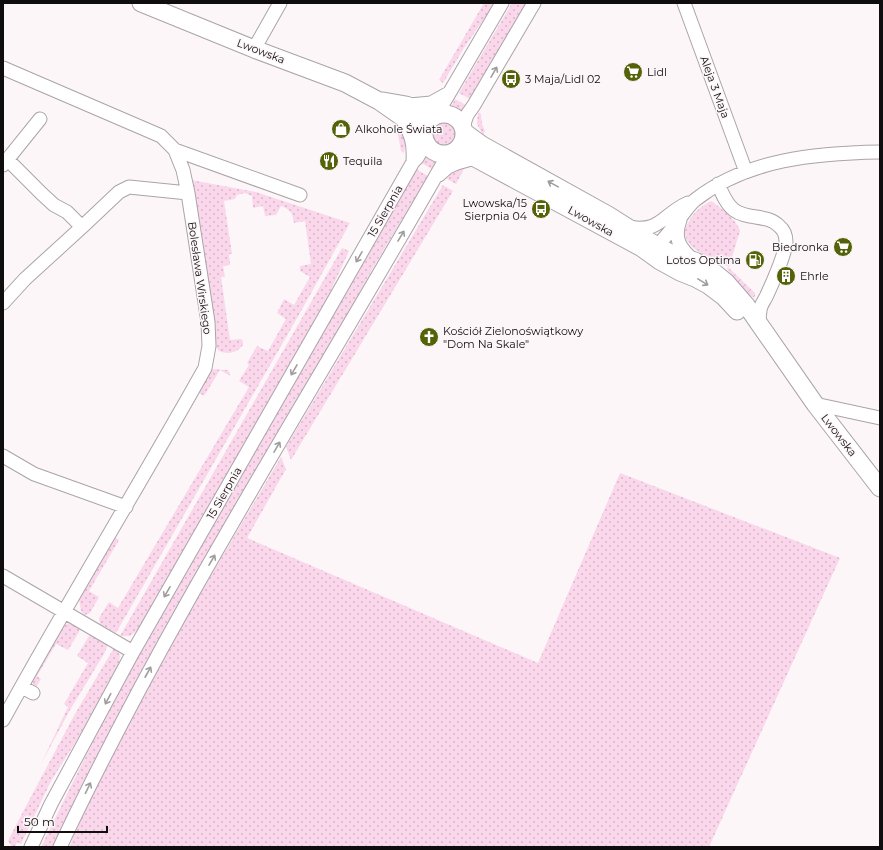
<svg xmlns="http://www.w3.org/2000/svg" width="883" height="850" font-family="Montserrat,sans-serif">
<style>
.grass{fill:url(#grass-dots)}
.garden{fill:url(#garden-furrows)}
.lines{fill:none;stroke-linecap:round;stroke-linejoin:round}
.minor-casing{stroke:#aaa4a7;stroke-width:15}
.major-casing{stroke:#aaa4a7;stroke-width:19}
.minor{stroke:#fff;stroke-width:13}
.major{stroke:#fff;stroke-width:17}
.oneway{stroke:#9f9e9f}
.labels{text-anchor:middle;stroke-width:3;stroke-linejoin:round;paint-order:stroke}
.street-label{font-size:11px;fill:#0f0d0e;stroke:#fcf6f9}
.poi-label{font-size:11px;fill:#0f0d0e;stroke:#fcf6f9;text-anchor:start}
</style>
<defs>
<pattern id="grass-dots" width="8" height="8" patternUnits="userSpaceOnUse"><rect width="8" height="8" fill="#fad7eb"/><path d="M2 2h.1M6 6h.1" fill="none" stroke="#d5b7c8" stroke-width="1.8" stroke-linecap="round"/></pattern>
<pattern id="garden-furrows" width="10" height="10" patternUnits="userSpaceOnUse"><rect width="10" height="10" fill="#fad7eb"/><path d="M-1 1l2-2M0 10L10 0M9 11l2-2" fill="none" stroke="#d5b7c8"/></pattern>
</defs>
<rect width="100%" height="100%" fill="#fcf6f9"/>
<path class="grass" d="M484 3H495L464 48 443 83 439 80Z
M512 3H527L470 99 459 93Z
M455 99 466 105 462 113 457 109 451 107Z
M478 112 481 114 482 124 485 131 483 135 477 124Z
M429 133a14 14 0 1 1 28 0a14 14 0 1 1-28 0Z
M399 127 406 140 404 153 401 151 397 130Z
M425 153 431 158 437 160 432 169 420 162Z
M466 165 456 184 447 179 452 172Z
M416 169 428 176 373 268 326 354 157 642 127 698 77 796 53 847H41L113 701Z
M191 180 256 192 350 223 300 313 116 633 100 624 99 618 109 602 118 608 249 387 239 381 249 365 247 363 257 346 268 351 286 319 277 313 284 299 294 305 310 277 300 271V266L311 264 305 221 294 223C292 212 291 210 281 206L276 215 265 216 263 206 253 208 252 196 245 193 237 195 235 199 224 201 232 254H229L230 265 223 266 225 277H221L230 340 241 339 243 341V345C237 353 228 355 219 351L214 344Z
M443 185 453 191 291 460 286 447Z
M711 201C719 206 738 221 740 231L729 267C713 258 674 247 688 223 693 213 701 206 711 201Z
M342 248 349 251 321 312 139 629 130 636H120Z
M209 369 227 370 229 371 230 376 220 370 204 396 198 392Z
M281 457 286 469 247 538 538 663 620 473 840 558 709 847H70L75 830 151 677Z
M113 536 119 540 89 591 99 597 90 613 85 615 81 611 79 599Z
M69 623H74L80 626 79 632 68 650 56 644 37 676 41 679 35 689 33 687V677L61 627Z
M91 634 109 642 104 654 70 710 41 764 68 707 64 704 88 663 77 656 89 636Z
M115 646 120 655 119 663 80 735 51 781 21 844 17 842 15 847H12L8 841 16 825 75 714Z"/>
<path class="garden" d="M728 267 755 293V298L746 293 727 269Z"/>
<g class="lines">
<defs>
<path id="minor" d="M684 3 746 172
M254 49 280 3
M3 68 161 136 175 150 183 170 188 193 208 322 209 346 205 368C139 486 68 601 3 720
M410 105 431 103 449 93
M437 114 502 3
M403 121C412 136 414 144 413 162
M463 127 467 115 474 105 534 3
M175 150 300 195
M8 160 42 194 54 205 67 212 82 227 119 192 129 187 188 193
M3 165 40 119
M439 175 448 167 457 163 475 158
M718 184C722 193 726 204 734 210 747 220 768 214 779 226 784 230 786 236 786 242 785 256 772 284 766 297 764 301 760 306 760 311 759 316 759 321 760 326
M680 220C673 239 680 248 693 260
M627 227C662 233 661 215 688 203
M652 252C662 241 671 231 679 219 684 213 689 205 695 200 747 159 816 153 880 152
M3 303 25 279 82 227
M815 404 880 418
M3 456 34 474 126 507
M3 576 133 652
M22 687 33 693
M31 847 51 804 133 652 413 162 417 158 426 143
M60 847C173 607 318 384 449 153"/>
<path id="major" d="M141 3 254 49 345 83 379 101 412 124 424 138
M383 101 406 105 434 116
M424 134a20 20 0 1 1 40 0a20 20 0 1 1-40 0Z
M464 132 482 145 608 215 657 246 675 255 695 261 715 273 726 282 746 305 815 404 880 488
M456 150 475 158 642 248 660 261 680 272 695 278 708 285 724 297 737 311"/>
</defs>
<use href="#minor" class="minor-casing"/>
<use href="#major" class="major-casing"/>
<use href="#minor" class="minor"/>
<use href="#major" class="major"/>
</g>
<defs><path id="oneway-shaft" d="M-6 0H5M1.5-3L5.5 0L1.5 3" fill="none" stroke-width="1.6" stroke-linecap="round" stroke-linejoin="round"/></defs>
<g class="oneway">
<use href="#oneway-shaft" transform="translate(494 72) rotate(-60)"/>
<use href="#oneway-shaft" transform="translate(553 184) rotate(-151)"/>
<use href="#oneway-shaft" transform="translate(401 236) rotate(-59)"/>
<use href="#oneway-shaft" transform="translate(359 257) rotate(120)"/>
<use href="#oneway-shaft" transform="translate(703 282) rotate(31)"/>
<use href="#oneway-shaft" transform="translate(294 370) rotate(120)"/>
<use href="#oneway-shaft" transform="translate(277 447) rotate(-60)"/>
<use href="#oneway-shaft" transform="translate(212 560) rotate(-60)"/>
<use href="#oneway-shaft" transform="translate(167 592) rotate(120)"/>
<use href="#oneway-shaft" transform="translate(148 672) rotate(-61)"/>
<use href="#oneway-shaft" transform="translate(108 699) rotate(118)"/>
<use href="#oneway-shaft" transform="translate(88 788) rotate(-64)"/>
</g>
<defs>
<symbol id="supermarket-disc" viewBox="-11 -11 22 22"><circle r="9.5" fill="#546307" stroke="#fcf6f9"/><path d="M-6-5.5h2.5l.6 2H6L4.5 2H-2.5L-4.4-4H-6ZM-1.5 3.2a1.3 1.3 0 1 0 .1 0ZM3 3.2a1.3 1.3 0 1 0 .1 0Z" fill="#fff"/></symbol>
<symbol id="bus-disc" viewBox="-11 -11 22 22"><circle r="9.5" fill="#546307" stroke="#fcf6f9"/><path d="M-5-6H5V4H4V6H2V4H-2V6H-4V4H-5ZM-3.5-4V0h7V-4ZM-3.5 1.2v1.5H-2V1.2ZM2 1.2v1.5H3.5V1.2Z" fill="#fff"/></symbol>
<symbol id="shop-disc" viewBox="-11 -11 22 22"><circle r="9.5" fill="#546307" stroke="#fcf6f9"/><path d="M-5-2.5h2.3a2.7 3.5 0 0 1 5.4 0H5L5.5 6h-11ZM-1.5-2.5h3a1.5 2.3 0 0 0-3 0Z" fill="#fff"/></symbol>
<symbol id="restaurant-disc" viewBox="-11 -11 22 22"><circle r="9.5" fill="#546307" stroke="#fcf6f9"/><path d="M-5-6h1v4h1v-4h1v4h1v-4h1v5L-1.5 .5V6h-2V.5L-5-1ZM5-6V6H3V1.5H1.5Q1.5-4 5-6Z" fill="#fff"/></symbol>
<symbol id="fuel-disc" viewBox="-11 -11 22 22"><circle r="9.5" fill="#546307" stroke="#fcf6f9"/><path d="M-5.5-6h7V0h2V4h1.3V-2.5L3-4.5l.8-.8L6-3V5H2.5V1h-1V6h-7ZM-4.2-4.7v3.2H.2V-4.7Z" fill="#fff"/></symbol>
<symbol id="building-disc" viewBox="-11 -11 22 22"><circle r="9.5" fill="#546307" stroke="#fcf6f9"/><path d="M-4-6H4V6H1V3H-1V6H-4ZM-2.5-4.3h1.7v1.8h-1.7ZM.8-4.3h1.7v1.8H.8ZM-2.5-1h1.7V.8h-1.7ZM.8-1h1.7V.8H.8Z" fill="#fff"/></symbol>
<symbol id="church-disc" viewBox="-11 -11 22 22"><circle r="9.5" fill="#546307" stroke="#fcf6f9"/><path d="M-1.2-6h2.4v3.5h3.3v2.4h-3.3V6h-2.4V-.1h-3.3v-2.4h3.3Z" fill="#fff"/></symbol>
</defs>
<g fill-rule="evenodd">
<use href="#supermarket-disc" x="622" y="61" width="22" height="22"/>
<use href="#bus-disc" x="500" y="68" width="22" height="22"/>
<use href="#shop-disc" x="330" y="118" width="22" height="22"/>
<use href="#restaurant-disc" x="318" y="150" width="22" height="22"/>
<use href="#bus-disc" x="530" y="198" width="22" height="22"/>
<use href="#supermarket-disc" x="832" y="236" width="22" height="22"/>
<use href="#fuel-disc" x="744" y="249" width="22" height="22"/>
<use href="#building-disc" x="775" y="265" width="22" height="22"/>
<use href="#church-disc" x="418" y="326" width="22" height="22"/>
</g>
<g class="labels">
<g class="street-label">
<text transform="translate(261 51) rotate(21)" y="4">Lwowska</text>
<text transform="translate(715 87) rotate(70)" y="4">Aleja 3 Maja</text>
<text transform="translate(385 211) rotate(-60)" y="4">15 Sierpnia</text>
<text transform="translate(591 221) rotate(29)" y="4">Lwowska</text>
<text transform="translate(200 278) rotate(82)" y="4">Bolesława Wirskiego</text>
<text transform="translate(839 435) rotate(52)" y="4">Lwowska</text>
<text transform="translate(224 493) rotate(-60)" y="4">15 Sierpnia</text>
</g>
<g class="poi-label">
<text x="647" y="76">Lidl</text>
<text x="525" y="83">3 Maja/Lidl 02</text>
<text x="355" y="133">Alkohole Świata</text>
<text x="343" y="165">Tequila</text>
<text x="527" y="207" text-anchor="end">Lwowska/15<tspan x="527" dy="13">Sierpnia 04</tspan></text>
<text x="829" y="251" text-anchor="end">Biedronka</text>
<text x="741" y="264" text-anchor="end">Lotos Optima</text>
<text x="800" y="280">Ehrle</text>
<text x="443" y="335">Kościół Zielonoświątkowy<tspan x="443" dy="13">"Dom Na Skale"</tspan></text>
</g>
</g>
<rect width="883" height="850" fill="none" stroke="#0f0d0e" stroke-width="8"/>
<path d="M18 826v6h89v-6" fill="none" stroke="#0f0d0e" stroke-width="2"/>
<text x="24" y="826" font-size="12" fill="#0f0d0e" stroke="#fcf6f9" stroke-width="3" paint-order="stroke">50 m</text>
</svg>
